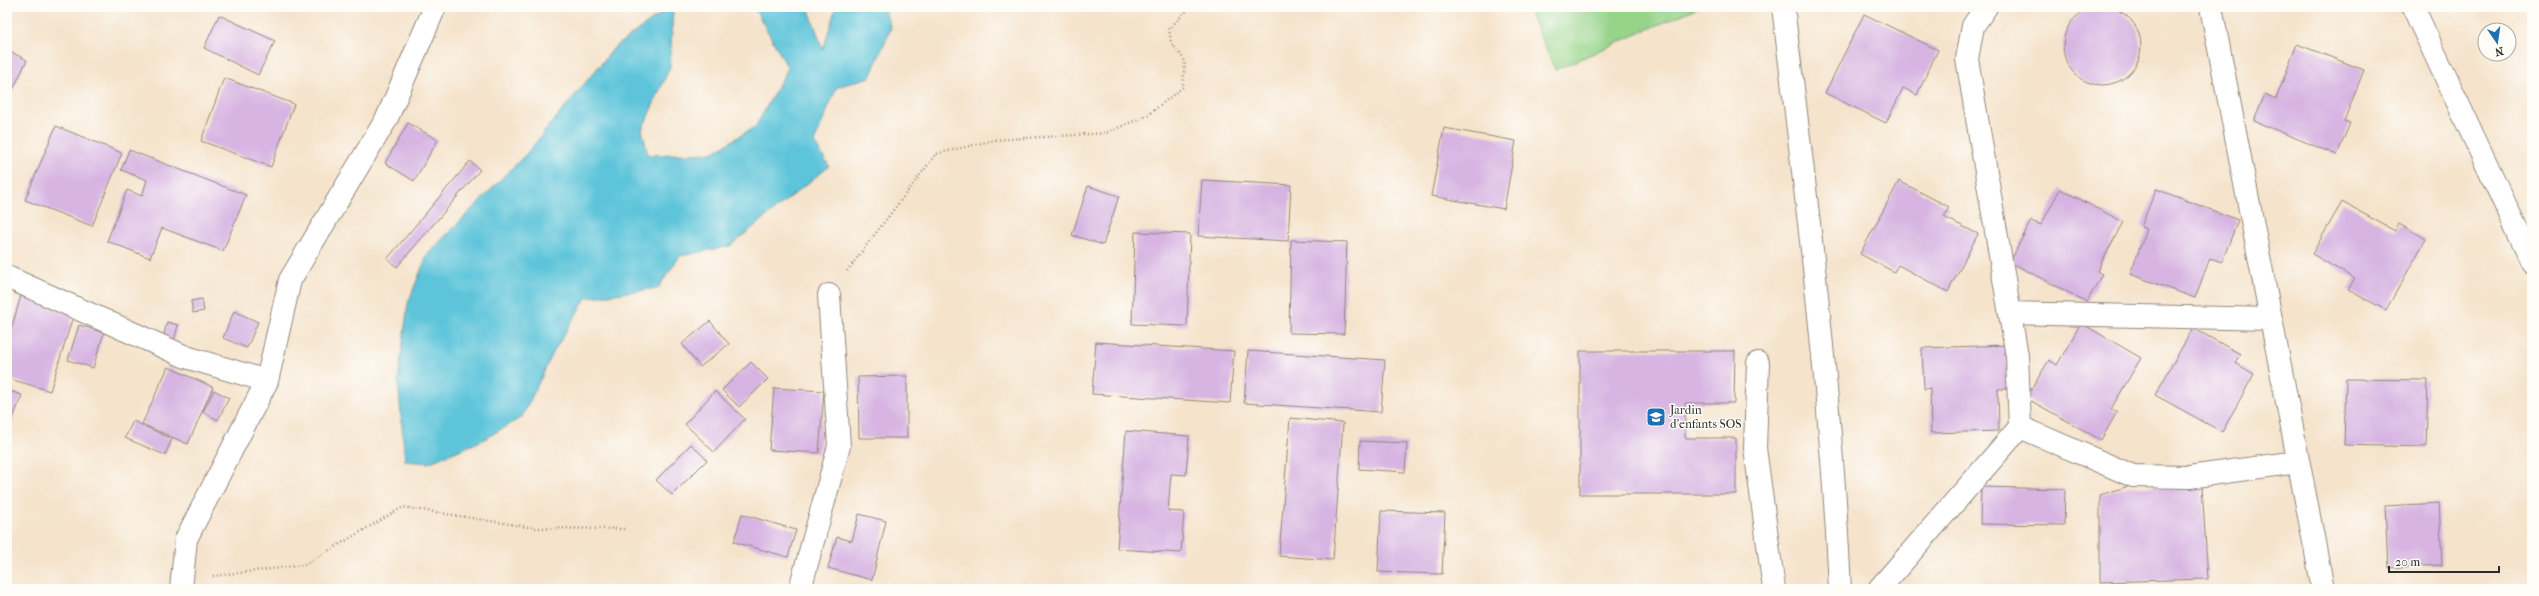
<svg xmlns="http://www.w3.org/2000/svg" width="2539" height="596" font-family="'IM FELL French Canon',serif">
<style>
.green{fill:#96d48a;stroke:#60805a}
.water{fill:#5dc4da;stroke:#447882}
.building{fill:#d7b4e2}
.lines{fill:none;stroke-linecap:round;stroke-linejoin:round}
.lane-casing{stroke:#90877b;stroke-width:24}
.street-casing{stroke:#90877b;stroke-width:24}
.path{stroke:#90877b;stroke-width:2.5;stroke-dasharray:1 3;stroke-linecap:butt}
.lane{stroke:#fff;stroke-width:22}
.street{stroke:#fff;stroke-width:22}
.labels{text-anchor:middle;stroke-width:3;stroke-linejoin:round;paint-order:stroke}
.poi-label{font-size:12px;fill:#2b2b2b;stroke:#fdfcf7;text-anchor:start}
</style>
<rect width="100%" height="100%" fill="#fdfcf7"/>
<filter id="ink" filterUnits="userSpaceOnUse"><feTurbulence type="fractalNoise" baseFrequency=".025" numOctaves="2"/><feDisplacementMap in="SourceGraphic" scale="8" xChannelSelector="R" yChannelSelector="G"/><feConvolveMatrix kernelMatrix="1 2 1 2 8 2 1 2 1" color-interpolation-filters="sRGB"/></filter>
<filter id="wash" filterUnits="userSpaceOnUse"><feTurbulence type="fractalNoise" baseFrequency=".012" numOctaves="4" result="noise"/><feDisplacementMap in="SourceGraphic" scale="16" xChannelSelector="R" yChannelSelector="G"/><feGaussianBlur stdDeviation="0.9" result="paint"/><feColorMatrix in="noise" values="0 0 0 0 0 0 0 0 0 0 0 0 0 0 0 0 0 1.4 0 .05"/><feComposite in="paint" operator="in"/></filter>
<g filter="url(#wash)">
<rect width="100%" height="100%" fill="#f5e3cb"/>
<path class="green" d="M1527 7H1699L1555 70Z"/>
<path class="water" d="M670 7H673L670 67 642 130 648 155 712 153 756 126 788 68 754 7H808L823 50 836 7H883L891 28 870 77 837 87 814 142 829 166 730 246 680 256 658 288 586 298 554 351 522 417 481 441 428 463 405 461 398 381 408 303 427 255 527 153 615 47Z"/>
<g id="blocks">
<path class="building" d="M2063 46a39 39 0 1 1 78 0a39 39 0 1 1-78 0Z
M1864 14 1938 50 1917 95 1903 88 1886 123 1825 93Z
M219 15 275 41 258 75 204 48Z
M2297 44 2364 70 2344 121 2350 123 2337 155 2254 121 2265 94 2276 99Z
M7 50 27 60 8 100H7Z
M224 78 294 104 271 167 201 141Z
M408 123 438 140 414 181 385 163Z
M56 126 122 153 92 226 25 200Z
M1444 128 1516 141 1504 209 1431 196Z
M129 150 246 195 223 251 162 228 150 258 107 241 127 190 142 196 147 180 121 170Z
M470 161 480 170 397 267 387 259Z
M1202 180 1291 185 1288 241 1198 236Z
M1899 181 1949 207 1944 217 1978 234 1948 292 1898 265 1894 272 1860 254Z
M1088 186 1119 196 1103 245 1072 235Z
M2060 189 2123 222 2097 271 2102 274 2087 302 2010 262 2031 221 2041 225Z
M2156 189 2238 220 2222 262 2210 258 2195 298 2130 274 2147 229 2141 227Z
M2342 202 2395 231 2399 224 2426 239 2386 310 2348 290 2355 279 2312 254Z
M1135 232 1190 234 1187 326 1132 324Z
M1291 240 1347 242 1344 334 1289 333Z
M21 296 74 313 50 391 7 378V343Z
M202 299 204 311 193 313 191 301Z
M234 311 258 322 247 348 223 338Z
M710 321 729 344 700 367 682 344Z
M167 322 178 325 174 341 163 338Z
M2081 323 2141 358 2111 409 2117 412 2101 440 2026 398 2049 360 2057 365Z
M79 325 104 333 93 368 68 360Z
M2193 328 2240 354 2235 363 2254 374 2222 432 2155 395Z
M1096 342 1234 351 1230 403 1092 394Z
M2008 345 2009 389H1998L1999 431 1931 433 1930 388 1924 389 1922 348Z
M1248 351 1385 360 1381 412 1244 403Z
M1580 351H1735L1734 403H1685V438H1736V494H1580Z
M751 362 768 379 739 407 722 390Z
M168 367 213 387 188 444 142 424Z
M907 376V438H859L858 377Z
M2346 379 2428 380 2426 447 2344 445Z
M774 388 824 391 819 453 769 450Z
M7 390 22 395 7 433Z
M214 390 229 398 218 420 203 412Z
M715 391 745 419 714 452 685 424Z
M1290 418 1343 423 1333 560 1279 556Z
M133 421 172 439 165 455 125 438Z
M1126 431 1189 436 1186 475 1171 474 1168 511 1184 512 1181 553 1117 549Z
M1360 441 1407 443 1405 472 1359 469Z
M691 444 707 460 672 495 656 480Z
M2129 486H2202L2208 579 2100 582V495Z
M1981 487 2065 489 2064 525 1980 524Z
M2439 503 2442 565 2388 568 2385 506Z
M1381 511 1445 513 1442 574 1378 572Z
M742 514 796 530 788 557 734 542Z
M859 514 886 521 872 580 828 568 837 537 852 541Z"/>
</g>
</g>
<g filter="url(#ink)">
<use href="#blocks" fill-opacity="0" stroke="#90877b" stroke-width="1"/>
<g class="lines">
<defs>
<path id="lane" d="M1758 363 1755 448 1774 589"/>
<path id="street" d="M1783 7C1807 200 1831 394 1840 589
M2211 7 2323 589
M2413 7 2532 262
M7 277 186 357 267 381 290 280 387 118 435 7
M2010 313 2271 319
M2020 427 2133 476 2189 477 2298 462
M181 589 186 539 267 381
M800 589 839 446 829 295
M1879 589 2020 427 2017 356 1967 59 1973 26 1986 7"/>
</defs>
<use href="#lane" class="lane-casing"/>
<use href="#street" class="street-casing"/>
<path class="path" d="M847 271 936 154 994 140 1106 133 1148 115 1183 87 1185 61 1171 42 1169 29 1190 7
M213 576 304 565 403 507 534 528 625 529"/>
<use href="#lane" class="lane"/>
<use href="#street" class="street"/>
</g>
</g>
<defs>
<symbol id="school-square" viewBox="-11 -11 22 22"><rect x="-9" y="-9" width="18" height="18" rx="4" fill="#1f6fb2" stroke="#fdfcf7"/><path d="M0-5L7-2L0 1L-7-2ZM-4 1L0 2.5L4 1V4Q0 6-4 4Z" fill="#fff"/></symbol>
</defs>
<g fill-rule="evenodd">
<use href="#school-square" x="1645" y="406" width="22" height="22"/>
</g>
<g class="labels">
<g class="poi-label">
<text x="1670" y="414">Jardin<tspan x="1670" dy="14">d'enfants SOS</tspan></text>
</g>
</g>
<rect width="2539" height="596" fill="none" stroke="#fdfcf7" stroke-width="24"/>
<g transform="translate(2497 42) rotate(167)"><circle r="19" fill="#fdfcf7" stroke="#a9a8a5"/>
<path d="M0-3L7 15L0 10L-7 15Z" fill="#1f6fb2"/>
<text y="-6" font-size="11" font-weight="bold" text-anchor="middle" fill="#2b2b2b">N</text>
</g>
<path d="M2389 566v6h110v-6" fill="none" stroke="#2b2b2b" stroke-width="2"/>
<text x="2395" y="566" font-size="12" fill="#2b2b2b" stroke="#fdfcf7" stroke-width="3" paint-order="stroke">20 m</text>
</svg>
